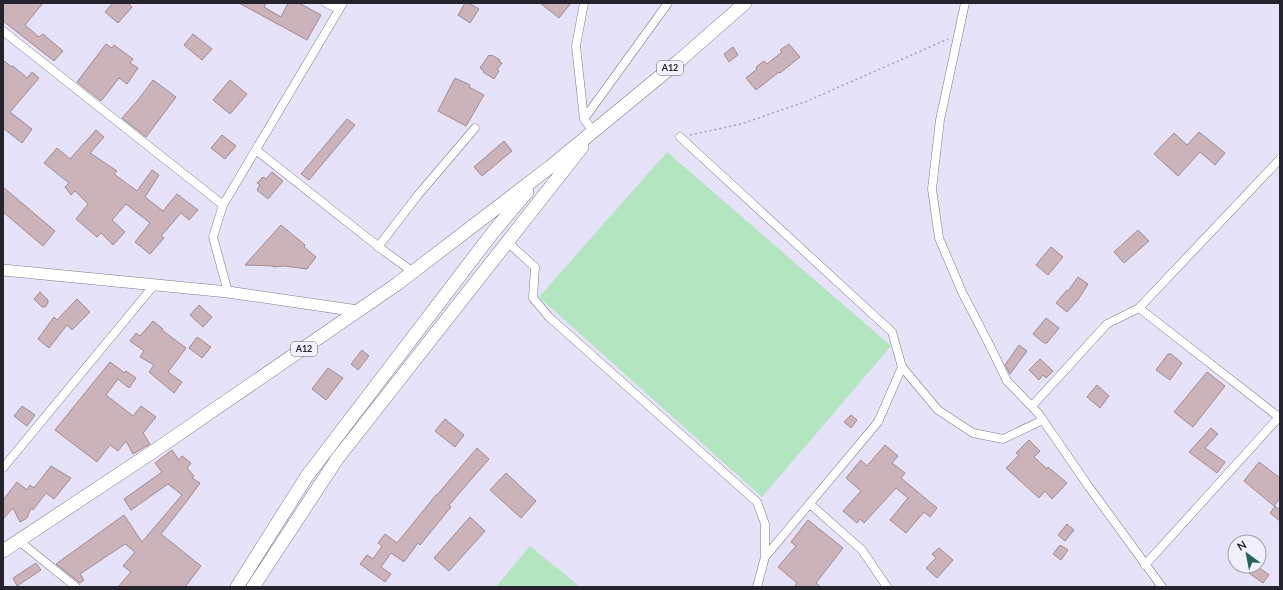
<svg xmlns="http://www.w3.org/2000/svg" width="1283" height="590" font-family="Lato,sans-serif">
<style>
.green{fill:#b3e6c0}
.building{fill:#cbb3ba;stroke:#a18a91}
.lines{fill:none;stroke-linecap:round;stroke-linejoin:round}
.street-casing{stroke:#7d7a8d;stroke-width:9}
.secondary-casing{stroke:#7d7a8d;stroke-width:12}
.primary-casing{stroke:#7d7a8d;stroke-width:14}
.path{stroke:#a6a3b3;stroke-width:1.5;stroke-dasharray:2 3;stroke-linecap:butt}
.street{stroke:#fff;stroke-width:8}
.secondary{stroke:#fff;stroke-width:11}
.primary{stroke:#fff;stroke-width:13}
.labels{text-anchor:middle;stroke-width:3;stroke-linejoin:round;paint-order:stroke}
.shield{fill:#f2f0fd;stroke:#62606a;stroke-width:1}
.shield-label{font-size:9px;font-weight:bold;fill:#25232b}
</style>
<rect width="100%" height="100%" fill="#e6e2f7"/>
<path class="green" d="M667 152 891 346 762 497 539 297Z
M530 546 580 587H496Z"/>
<path class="building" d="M3 3H43L25 25 39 37 43 34 63 51 54 61 3 21Z
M113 3H128L132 7 118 23 105 12Z
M239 3H266L264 7 281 17 288 3H299L321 15 307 40Z
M465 3H469L479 9 470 23 458 15Z
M540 3H571L559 18Z
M193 34 212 49 202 60 184 45Z
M106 44 112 48 114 45 133 59 130 63 138 68 127 84 119 78 101 101 77 82Z
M789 44 800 57 780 73 779 72 756 90 746 78 757 69 756 67 764 61 767 64 782 52 780 50Z
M733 47 738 55 729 62 724 54Z
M489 55 491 56 492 55 500 60 499 62 502 63 497 69 499 71 494 79 483 72 484 71 480 68Z
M3 60 12 67 13 66 27 78 32 72 39 78 10 112 32 129 22 143 3 128Z
M455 78 470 85 469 87 484 95 466 126 438 111Z
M153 80 176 97 146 137 122 118 138 100Z
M230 80 247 94 230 114 213 100Z
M347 119 355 125 309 180 301 174Z
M96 130 104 137 90 153 117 171 114 174 137 191 152 170 159 175 145 197 163 211 177 194 198 210 189 220 181 213 161 236 164 238 150 254 135 242 150 223 126 204 112 220 125 232 113 245 101 233 97 237 76 219 88 204 75 191 71 195 65 187 69 183 44 163 57 148 70 159Z
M1199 132 1225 153 1215 165 1200 152 1178 176 1154 154 1174 133 1187 145Z
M222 135 236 146 225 159 211 148Z
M504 141 512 151 482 176 474 167Z
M272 172 283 181 268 199 257 190 260 185 257 183 263 177 266 179Z
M3 187 55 231 43 246 3 212Z
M281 225 305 245 304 247 316 257 307 269 285 266 273 267 274 266 245 265Z
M1138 230 1149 241 1124 263 1114 252Z
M1051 247 1063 257 1048 275 1036 265Z
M1078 277 1088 284 1078 300 1067 312 1056 303 1067 290 1068 291Z
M40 292 48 300V303L45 307H42L34 299Z
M77 299 90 312 72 330 67 325 49 348 38 339 54 317 57 320Z
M199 305 212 317 203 327 190 315Z
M1046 318 1059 328 1047 343H1044L1033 334Z
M153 321 163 329 162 330 186 348 168 372 182 382 174 393 149 372 154 365 140 357 144 351 130 341 136 333 140 336Z
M197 337 211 347 202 358 189 348Z
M1019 345 1027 351 1010 374 1005 365Z
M362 350 369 356 358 370 351 364Z
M1168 354H1171L1182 363 1170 380 1156 370Z
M1040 359 1053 371 1046 378 1043 375 1039 380 1029 370Z
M110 362 125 373 126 371 136 378 129 388 118 379 106 395 133 416 141 406 156 417 143 433 150 444 133 454 126 441 118 451 110 445 97 462 55 430Z
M328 368 343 378 326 400 312 389Z
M1207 372 1225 386 1193 427 1174 412Z
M1097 385 1109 396 1100 408 1087 397Z
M22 406 35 415 27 426 14 416Z
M851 415 857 420 851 428 844 422Z
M445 419 464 435 455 447 435 431Z
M1211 428 1218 434 1205 448 1225 462 1217 473 1189 452Z
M1029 440 1040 451 1034 457 1047 469 1048 467 1067 483 1052 499 1045 491 1039 498 1006 468 1019 455 1016 453Z
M885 445 898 456 892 463 905 473 901 478 937 508 930 517 924 512 906 533 890 520 908 498 896 488 864 523 860 519 857 523 843 511 861 491 846 478 861 460 867 466Z
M477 448 489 459 449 505 451 507 420 545 418 543 404 562 391 553 381 567 391 574 385 582 360 564 367 555 373 559 382 546 378 543 385 534 397 543 436 495H437Z
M172 450 179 460 182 456 191 463 187 468 194 476 192 478 200 483 187 501 161 534 201 566 185 587H118L131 572 123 566 135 552 125 544 80 574 84 580 80 583 56 564 124 515 142 542 182 495 168 484 131 510 124 499 162 472 155 463Z
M1259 462 1280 478V498L1274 506 1244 481Z
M51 466 71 478 54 499 46 493 33 510 31 508 27 518 20 522 13 508 3 519V500L17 482 27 490 30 485 34 488Z
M506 473 536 501 521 518 490 490Z
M1275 506 1280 510V521L1270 513Z
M470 517 485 531 449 571 434 558Z
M808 520 843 548 816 583 821 587H794L797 583 778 567 796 546 791 542Z
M1067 524 1074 530 1065 541 1058 535Z
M1060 545 1068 550 1061 560 1053 554Z
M939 548 953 560 937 578 926 568 936 558 932 554Z
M36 563 41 570 17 586 13 578Z
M1239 566H1257L1269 575 1263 583Z"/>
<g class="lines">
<defs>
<path id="street" d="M326 3 339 9
M965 3 940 120 932 189 939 238 962 292 989 344 1007 381 1038 413 1089 487 1162 587
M3 31 223 205
M584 119 576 46 584 3
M593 131 584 119 668 3
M680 137 892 332 902 367 938 410 973 433 1003 439 1043 420
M256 150 384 251 413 272
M507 242 535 267 533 298 549 317 757 502 765 524V557L757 587
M378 247 418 195 475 128
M228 292 213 237 223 205 343 3
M1139 308 1280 418
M1032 406 1107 324 1139 308 1280 159
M3 468 155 284
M810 504 862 550 887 587
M19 541 76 587
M765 557 878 422 902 367
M1145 565 1280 416"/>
<path id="secondary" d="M3 270 228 292 358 311"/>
<path id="primary" d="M3 551 154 451 397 284 550 167 680 60 745 3
M237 587 307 476 494 231 527 192
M253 587 337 459 582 147"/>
</defs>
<use href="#street" class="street-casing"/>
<use href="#secondary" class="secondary-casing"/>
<use href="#primary" class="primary-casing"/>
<path class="path" d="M690 135 741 124 805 102 948 39"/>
<use href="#street" class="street"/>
<use href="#secondary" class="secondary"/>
<use href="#primary" class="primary"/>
</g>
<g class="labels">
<g class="shield">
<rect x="657" y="61" width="26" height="14" rx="3"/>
<rect x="291" y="342" width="26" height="14" rx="3"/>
</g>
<g class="shield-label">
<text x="670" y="71">A12</text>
<text x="304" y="352">A12</text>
</g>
</g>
<rect width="1283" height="590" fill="none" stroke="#25232b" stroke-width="8"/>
<g transform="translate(1247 554) rotate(328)"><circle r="19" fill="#f2f0fd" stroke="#a09ea9"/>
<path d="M0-3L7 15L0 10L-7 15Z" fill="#216658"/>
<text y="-6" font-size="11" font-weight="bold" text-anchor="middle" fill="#25232b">N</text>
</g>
</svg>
